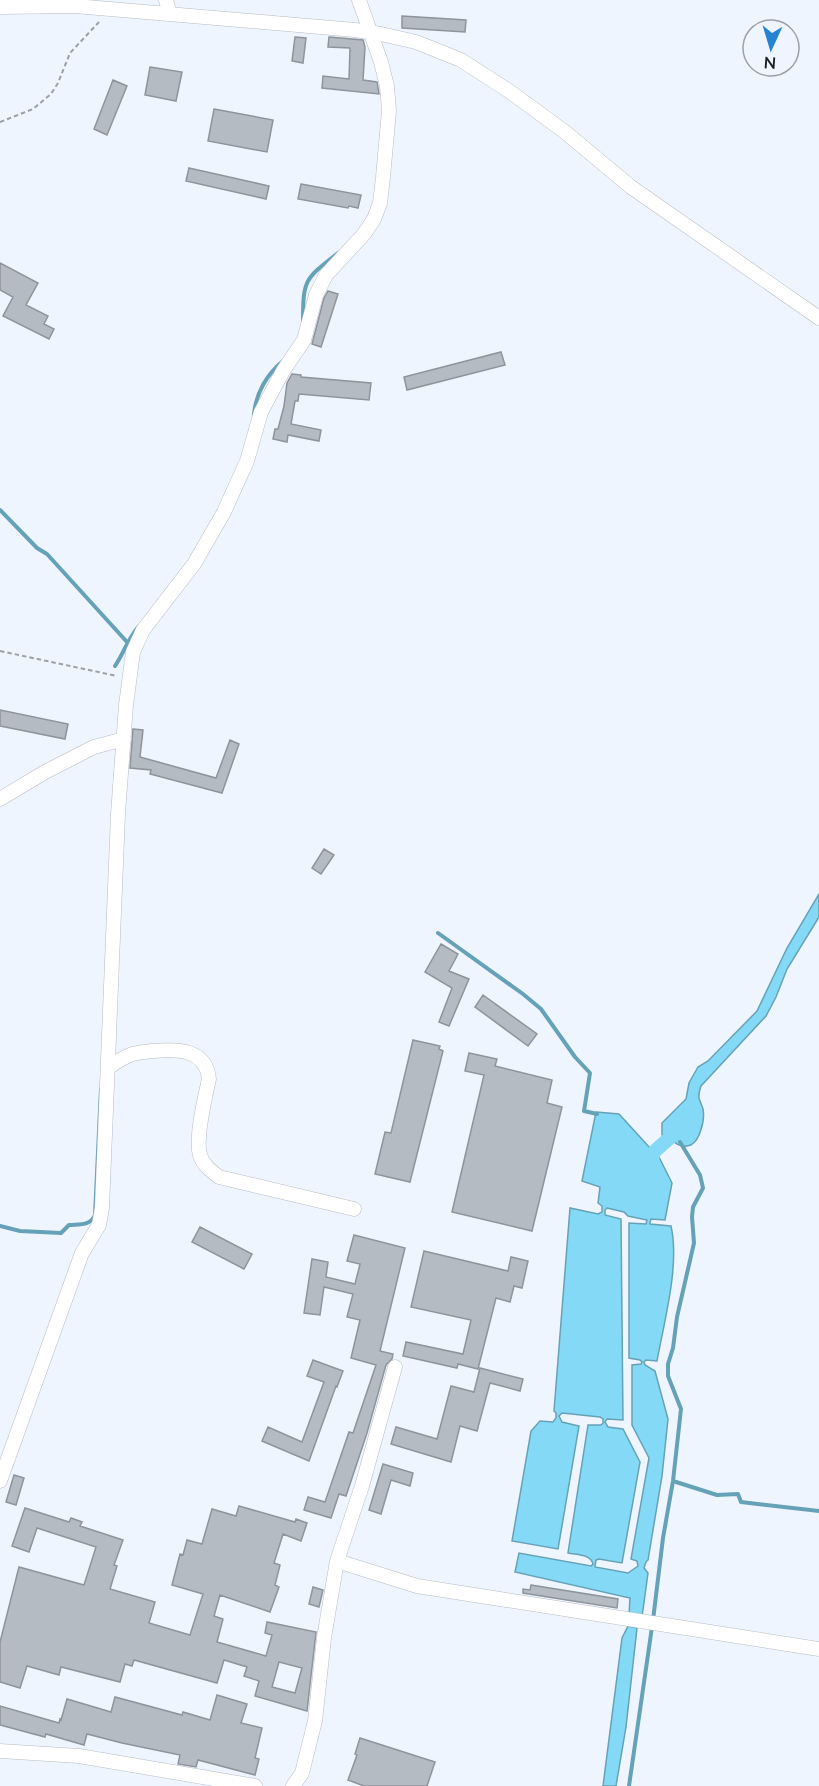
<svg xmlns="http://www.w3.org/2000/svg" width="819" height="1786" font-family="Lato,sans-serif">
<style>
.water{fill:#84daf6;stroke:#65a2b7;stroke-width:1.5;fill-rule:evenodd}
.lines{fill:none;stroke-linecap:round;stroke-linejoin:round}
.stream{stroke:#65a2b7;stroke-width:4}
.canal{stroke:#84daf6;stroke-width:14}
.building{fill:#b4bbc3;stroke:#8e949c;stroke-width:1.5;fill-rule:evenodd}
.minor-casing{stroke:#b6bcc4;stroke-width:15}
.path{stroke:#9ba0a6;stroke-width:2;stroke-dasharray:4.5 3;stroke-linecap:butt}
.minor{stroke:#fff;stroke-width:14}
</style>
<rect width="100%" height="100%" fill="#eff5fe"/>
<path class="water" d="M819 894V917L787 969 776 997 766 1016 701 1086C700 1089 699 1092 699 1095 698 1100 702 1104 703 1109 705 1119 700 1145 687 1146 675 1148 672 1136 662 1135V1123L686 1099 689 1083 698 1067 708 1061 757 1011 787 948Z
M596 1112 619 1114 650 1148 654 1147 672 1183 665 1220 651 1219 650 1222V1224L671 1226C680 1265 664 1322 657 1361L646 1360 644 1362 645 1365 655 1371 668 1419 662 1476 648 1560 646 1562 644 1568 648 1573 642 1617 629 1615 630 1598 515 1572 519 1553 591 1566 593 1564C591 1554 576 1555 568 1553L588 1425H601L603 1423V1419L600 1417 562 1413 559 1416 562 1422 579 1426 558 1549 512 1541 531 1431 540 1421 553 1422 556 1418V1413L554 1411 570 1208 598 1214 602 1212V1206L598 1203 600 1187 582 1181ZM607 1208 624 1212 628 1216 647 1220 646 1224 629 1223V1358L640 1360 642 1362 641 1364 632 1365V1425L649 1458 631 1559 637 1561 638 1566 628 1573 595 1567 596 1560 599 1559 622 1563 640 1462 623 1429 608 1427 605 1422 607 1419 623 1420 621 1219 605 1215V1210Z
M628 1626 637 1628 626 1727 616 1786H603L622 1638Z"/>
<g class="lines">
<path class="stream" d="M303 321C303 279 305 279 338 253
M254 414C256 393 267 374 283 361
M0 510 37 548 47 554 127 642
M115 666C124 653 128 638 139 626
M438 933 523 994 541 1009 575 1057 590 1073 584 1111 597 1114
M0 1226 20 1231 61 1233 69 1225C80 1224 90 1226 95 1215L101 1089
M673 1481 717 1495 738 1494 741 1502 819 1511
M653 1620 663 1538 673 1481 681 1409 668 1376V1364L673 1348 677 1317 694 1243 692 1217 693 1207 703 1188 700 1175 680 1142
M629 1786 652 1627"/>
<path class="canal" d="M648 1166 655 1151 674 1134 680 1125"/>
</g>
<path class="building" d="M402 16 466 20 465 32 402 28Z
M295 37 306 38 303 63 292 61Z
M329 37 363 40 365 47 363 80 377 82 379 94 322 88 323 76 349 79 350 48 328 47Z
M150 67 182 72 176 101 145 95Z
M113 80 127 86 107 135 94 129Z
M214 109 273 120 267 152 208 141Z
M189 168 269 186 266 199 186 181Z
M301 184 361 195 358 208 349 206 348 208 298 199Z
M0 263 38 283 26 305 48 316 44 324 54 329 49 339 3 316 13 297 0 290Z
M328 291 338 294 321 347 312 344 324 298Z
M501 352 505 365 407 390 404 377Z
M292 374 301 375V377L371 383 369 400 299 394 298 401H295L291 424 321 430 319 441 288 435 287 442 273 439 275 429H278L284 406 287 383Z
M0 710 68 724 65 739 0 726Z
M133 729 143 730 140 757 216 778 230 740 239 744 222 793 150 774 151 770 130 768Z
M324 849 334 855 321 874 312 868Z
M441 944 458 954 449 971 469 979 449 1026 439 1022 452 988 425 972Z
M483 995 537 1034 528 1046 475 1007Z
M413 1040 440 1046 439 1049 443 1051 410 1182 375 1174 385 1132 391 1133Z
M469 1053 497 1059 495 1066 552 1080 547 1103 562 1107 532 1231 452 1212 484 1075 465 1071Z
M200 1227 252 1254 244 1269 192 1242Z
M354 1235 405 1248 380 1351 393 1354 392 1359 386 1365 367 1433 346 1496 339 1494 331 1518 304 1510 308 1497 325 1502 349 1432 353 1433 376 1365 351 1358 360 1320 347 1317 353 1294 324 1287 320 1315 304 1313 312 1259 328 1262 326 1277 355 1284 360 1264 347 1261Z
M424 1251 508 1271 511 1257 528 1261 522 1288 514 1286 510 1302 496 1298 478 1369 458 1364 457 1368 403 1356 406 1342 463 1354 471 1320 411 1307Z
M313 1360 343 1371 337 1387 336 1386 309 1461 262 1441 268 1427 302 1442 324 1382 307 1376Z
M480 1368 523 1379 520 1391 490 1383 477 1431 460 1426 451 1462 391 1444 396 1427 437 1439 451 1386 474 1392Z
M383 1464 413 1473 410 1486 391 1480 381 1514 369 1510Z
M14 1475 24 1478 16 1505 6 1502Z
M239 1506 295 1522 296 1519 307 1523 301 1541 283 1534 274 1563 280 1565 275 1585 279 1587 270 1612 220 1595 214 1616 223 1619 217 1642 266 1656 272 1635 265 1633 267 1622 316 1632 307 1711 255 1696 259 1681 244 1676 247 1667 224 1660 217 1683 134 1660 132 1666 125 1664 120 1682 61 1667 59 1675 27 1666 20 1688 0 1682V1642L19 1567 84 1585 96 1547 37 1528 29 1552 12 1546 25 1508 69 1522 71 1518 82 1522 80 1526 123 1540 114 1565 117 1566 110 1589 155 1602 149 1623 190 1635 203 1594 172 1585 180 1554 183 1555 187 1540 202 1544 212 1509 236 1516ZM279 1662 302 1668 295 1693 272 1687Z
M531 1585 618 1599 617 1608 523 1593V1589L530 1590Z
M313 1587 323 1590 319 1607 309 1604Z
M217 1695 247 1704 241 1723 262 1728 255 1758 259 1759 255 1775 198 1760 196 1767 178 1764 180 1755 122 1743 87 1734 84 1745 46 1734 45 1737 0 1725V1706L59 1723 60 1719 61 1720 67 1699 111 1712 115 1697 182 1715 183 1712 210 1720Z
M360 1738 435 1762 427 1786H364L348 1780 357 1755 355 1754Z"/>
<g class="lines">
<defs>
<path id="minor" d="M166 0 170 14
M0 7 75 6 355 30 381 34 416 42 461 60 509 91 565 132 631 187 819 318
M0 799 45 772 94 747 124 739
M109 1067C115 1063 122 1058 130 1055 136 1052 146 1052 153 1051 178 1049 206 1049 209 1079 205 1098 195 1138 200 1155 203 1165 211 1171 219 1177L354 1209
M0 1481 82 1253 99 1225 102 1208 118 814 126 705 133 652 143 630 194 564 224 512 247 461 261 412 283 371 304 340 316 295 326 275 364 234 374 219 380 203 383 177 389 111 387 86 381 62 359 0
M337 1561 417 1586 819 1649
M0 1751 79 1756 255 1786
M293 1786 302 1773 315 1721 324 1638 337 1561 362 1486 395 1367"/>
</defs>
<use href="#minor" class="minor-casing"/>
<path class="path" d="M0 122 33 109 51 94 58 83 70 53 99 22
M0 651 117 676"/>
<use href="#minor" class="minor"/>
</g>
<g transform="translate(771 48) rotate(184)"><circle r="28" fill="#eff5fe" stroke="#9ba0a6" stroke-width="1.5"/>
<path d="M0-4.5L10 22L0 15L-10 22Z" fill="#2484d0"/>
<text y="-9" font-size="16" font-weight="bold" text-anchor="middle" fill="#1d2023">N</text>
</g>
</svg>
